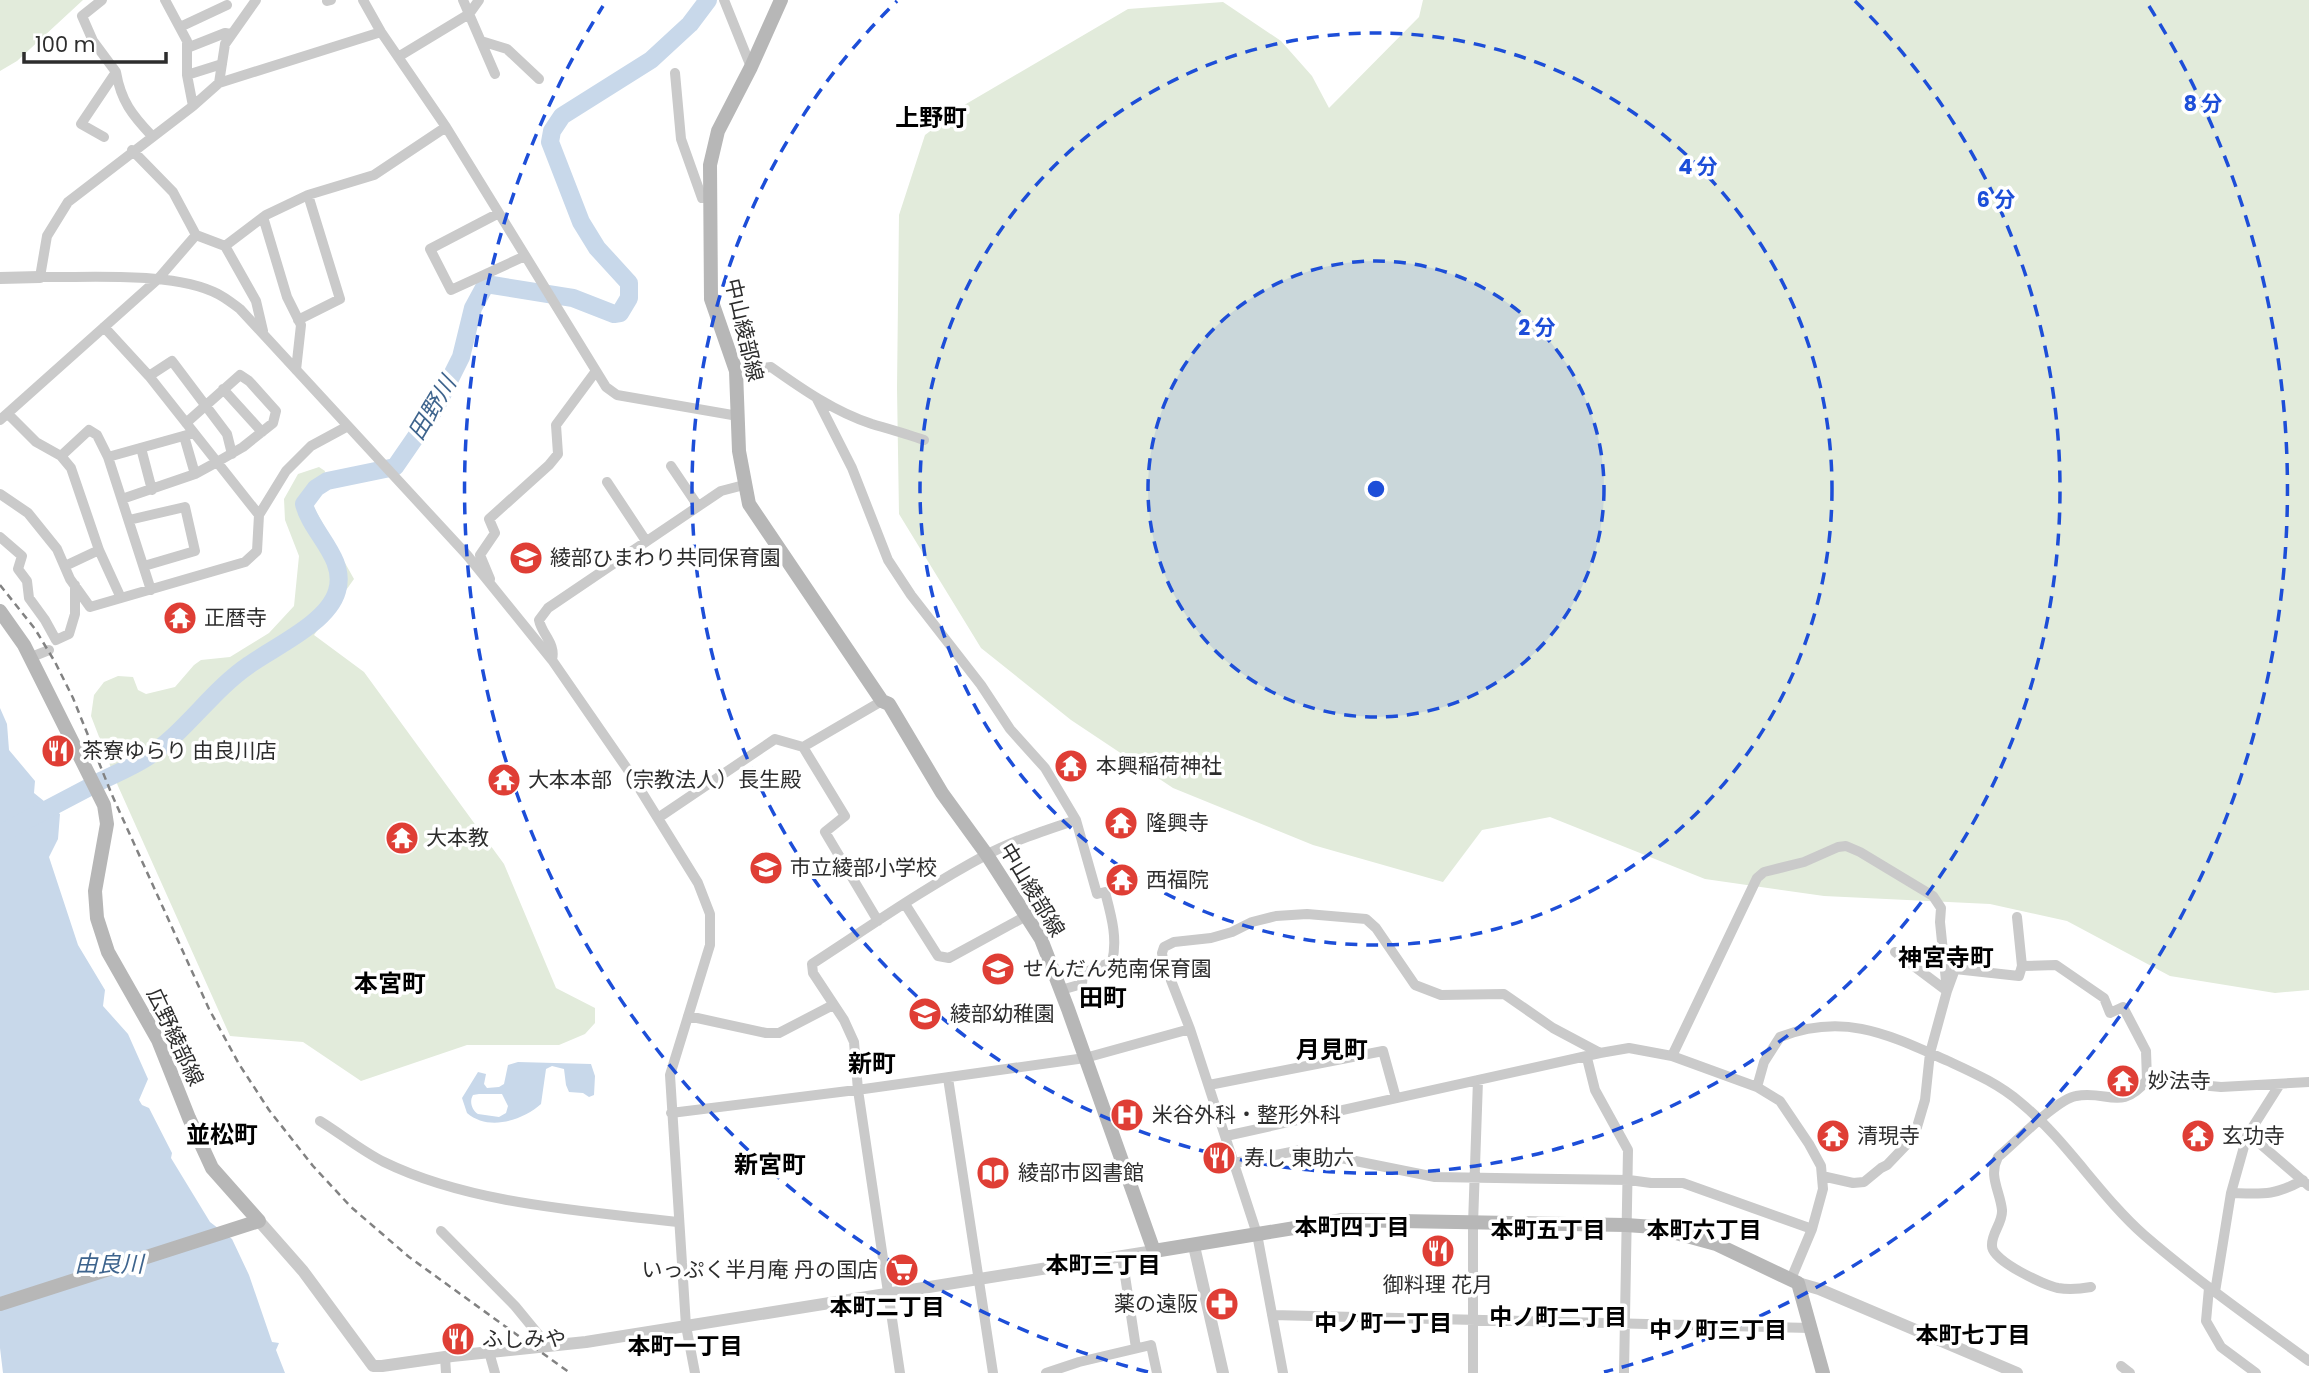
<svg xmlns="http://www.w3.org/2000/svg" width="2309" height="1373" font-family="Poppins,'Noto Sans JP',sans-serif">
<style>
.green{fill:#e2ebdb}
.water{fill:#c8d8ea;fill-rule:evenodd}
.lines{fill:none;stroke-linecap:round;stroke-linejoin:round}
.river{stroke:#c8d8ea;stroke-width:18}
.minor{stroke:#cacaca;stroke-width:10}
.tertiary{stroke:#cacaca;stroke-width:12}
.secondary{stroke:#b7b7b7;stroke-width:14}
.rail{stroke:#828282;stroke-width:2.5;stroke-dasharray:7 5;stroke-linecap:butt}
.ring{fill:none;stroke:#1d4ed8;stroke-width:3.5;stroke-dasharray:12 9}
.labels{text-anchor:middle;stroke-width:7;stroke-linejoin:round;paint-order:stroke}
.street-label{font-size:21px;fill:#2d2d2d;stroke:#fff}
.poi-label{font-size:21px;fill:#2d2d2d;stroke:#fff;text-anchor:start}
.water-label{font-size:23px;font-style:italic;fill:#3e648d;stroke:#fff}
.neighbourhood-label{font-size:23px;font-weight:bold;fill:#000;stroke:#fff}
.quarter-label{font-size:24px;font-weight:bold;fill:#000;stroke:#fff}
.centre{fill:#1d4ed8;stroke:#fff;stroke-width:3.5}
.ring-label{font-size:21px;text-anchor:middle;font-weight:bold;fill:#1d4ed8;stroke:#fff;stroke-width:7;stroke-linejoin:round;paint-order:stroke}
</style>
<rect width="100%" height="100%" fill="#fff"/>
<path class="green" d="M0 0H83L17 61 0 71Z
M1423 0H2309V990L2275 993 2170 976 2067 921 1990 904 1824 896 1705 879 1550 817 1482 830 1443 882 1313 845 1173 788 1071 720 981 648 899 514 897 388 899 215 925 135 966 104 1128 9 1223 2 1281 41 1312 76 1329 108 1419 17Z
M319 467 325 471 324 477 307 490 313 506 354 579 314 635 364 672 504 864 556 988 595 1008V1023L585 1034 559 1045H467L361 1081 303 1042 230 1036 118 786 91 716 94 695 104 682 118 676 133 677 138 690 146 694 175 687 194 665 201 660 230 657 269 633 294 606 299 556 285 520 284 499 298 474Z"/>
<path class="water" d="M0 708 7 724 9 750 35 781 34 793 60 814 58 839 49 857 78 945 105 990 103 1006 128 1034 148 1079 139 1100 142 1105 149 1108 172 1153 171 1158 210 1222 232 1239 249 1275 272 1342 279 1343 276 1350 285 1373H3L0 1348Z
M518 1062 591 1064 595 1076 594 1095 589 1097 583 1093 569 1092 566 1085 564 1069 552 1066 546 1069 541 1104C523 1120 489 1132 467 1113L462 1098 478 1072 486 1074 484 1084 487 1088 499 1087 504 1084 508 1065ZM479 1094H502L508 1106 506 1113 499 1117 478 1114C472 1110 469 1102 473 1095Z"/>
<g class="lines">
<path class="river" d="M0 834C33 817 66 799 99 782 115 774 132 767 146 758 185 733 211 691 249 665 274 647 328 623 337 591 347 558 311 533 304 504L316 488 327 481 395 467 435 409 461 357 473 308 486 284 573 298 614 314 620 313 629 298V283L597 248 581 222 550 142 552 131 562 116 651 60 690 24 708 0"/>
<path class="minor" d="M102 0 82 16 93 41 116 72
M165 0 187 41V75L193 106
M363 0 381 32 446 127 606 387 617 395 738 416
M463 0 495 74
M724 0 751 67
M327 1 331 0
M180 27 227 5
M381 32 219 83 193 106 68 202 47 236 40 277C89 278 175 271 218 294 226 298 233 304 240 309L467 555 552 660 628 770 698 883 710 914V945L670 1075 686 1326 695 1373
M481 41 507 49 539 79
M187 48 225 33 231 34
M398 57 469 14 479 0
M675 73 681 139 702 198 709 197
M187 75 222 64
M219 83 225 44 256 0
M104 137 81 124 116 72C121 101 132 115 152 136
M132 150 173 192 196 235 225 246 256 301 263 331
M499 213 430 249 451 290 525 256
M263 217 287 297 301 325 296 370
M225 246 266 215 308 195 374 175 446 127
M298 320 340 299 308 195
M104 327 149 376 259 515
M736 371 771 367C802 389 835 412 872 424 889 429 907 434 924 440
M149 376 172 361 227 434 232 454
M223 389 262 432
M817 399 852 468 888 560 911 595 981 685 1010 729 1045 768 1076 820 1097 894 1105 892C1111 915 1118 938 1112 962L1083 973 1082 984 1061 990
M9 415 36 442 61 456 71 468 99 550 121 598
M0 420 158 279 196 235
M184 436 195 474
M141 448 152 490
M61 456 89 430 97 435 108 457 151 590
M108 457 194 433
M671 466 698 506
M607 482 646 541
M0 494 28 513 57 549 70 579 90 607 245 562 257 551 259 515 286 471 311 446 348 426
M122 499 195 474 217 462 243 447 273 423 276 411 249 381 240 375 186 423
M129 520 185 507 195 551 144 566
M0 537 22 556 18 569 27 581 29 598 45 620 56 640 69 634 75 614V585
M65 566 99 550
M490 579 480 555 495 533 489 519 549 465 558 454 556 425 596 371
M29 658 49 650
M552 660C556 643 542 635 539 620L548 608 721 491 744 485
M803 747 845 816 825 832 878 921
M658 818 775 739 803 747 882 701
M905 904 938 956 949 958 1026 916
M2017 917 2022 966
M1895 952 1947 991 1955 969 2019 976 2022 966 2056 965 2104 998 2110 1013 2123 1007 2146 1051 2147 1080C2121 1112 2108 1090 2076 1096 2057 1099 2015 1143 1998 1157 1988 1176 2000 1191 2002 1210 2003 1223 1991 1233 1992 1246 1992 1261 2044 1285 2058 1288 2069 1290 2080 1289 2091 1287
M688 1016 766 1033H779L833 1005
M1672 1056 1757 878 1764 872 1804 862 1838 847 1846 846 1860 852 1933 896 1941 908 1940 922 1947 991 1930 1053 1925 1100 1917 1127 1909 1142 1887 1165 1881 1168 1864 1182 1853 1183 1822 1176
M1587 1058 1595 1090 1628 1150 1624 1373
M948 1078 993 1373
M2147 1080 2221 1087 2309 1082
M1209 1085 1383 1051 1396 1098
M1757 1087 1764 1062 1780 1037C1845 1012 1889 1035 1948 1061 1974 1073 1999 1084 2021 1103 2067 1141 2099 1195 2144 1235 2196 1280 2253 1320 2309 1361
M671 1113 864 1089 1085 1058 1190 1029
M320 1121C341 1134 362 1151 384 1162 470 1204 583 1211 678 1222
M1226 1136 1600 1053 1629 1048 1672 1056 1757 1087 1780 1101 1809 1144 1821 1166 1823 1189 1812 1229 1791 1279
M2247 1136 2258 1142 2309 1186
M1234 1163 1301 1150 1435 1177 1629 1180 1651 1183H1683L1812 1229
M2231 1193C2263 1194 2274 1196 2303 1180
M441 1231 515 1306 547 1345
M1122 1256 1136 1348
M2209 1288 2206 1321 2221 1347 2256 1373
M2215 1292 2231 1193 2247 1136 2280 1084
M1272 1315 1811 1328
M489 1352 495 1373
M445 1357 446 1373
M2121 1366 2130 1373
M900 1373 858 1090 854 1042 844 1020 813 973 812 964C869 927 926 887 986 855 1015 840 1046 830 1076 820
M1046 1373 1079 1362 1151 1345 1157 1373
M1283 1373 1257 1234 1190 1029 1163 960 1162 953 1164 947 1174 942 1211 938 1232 932 1252 922 1276 916 1307 914 1366 919 1376 928 1415 985 1441 995 1504 994 1553 1028 1600 1053
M1473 1373V1224L1478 1080"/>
<path class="tertiary" d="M0 278 40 277
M259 1221 303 1271 373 1366H382L452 1356 586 1342 1154 1251
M1194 1246 1223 1373
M1798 1283 1819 1289 2017 1373"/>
<path class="secondary" d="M781 0 751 67 718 131 710 165 711 299 736 371 739 451 749 504 882 701 889 704 942 793 987 855 1041 939 1068 1009 1154 1251 1343 1220 1626 1225 1654 1227 1716 1244 1798 1283 1823 1373
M0 611 24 645 104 805 107 824 95 891 97 918 108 952 158 1040 189 1118 212 1168 259 1221 0 1304"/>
<path class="rail" d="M0 585 35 629 55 662 73 698 112 795 209 1009 239 1064 269 1110 313 1166 351 1207 409 1257 570 1373"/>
</g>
<circle cx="1376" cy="489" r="228" fill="#1d4ed8" fill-opacity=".12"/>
<g class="ring">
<circle cx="1376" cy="489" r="228"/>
<circle cx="1376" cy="489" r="456"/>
<path d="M1855 1A684 684 0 1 1 897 1"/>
<path d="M1148 1372A912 912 0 0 1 603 6M2149 6A912 912 0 0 1 1604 1372"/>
</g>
<defs>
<symbol id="school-disc" viewBox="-11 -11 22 22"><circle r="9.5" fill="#df3e35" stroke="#fff"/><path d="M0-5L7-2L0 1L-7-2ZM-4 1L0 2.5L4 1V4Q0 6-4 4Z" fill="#fff"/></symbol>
<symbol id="temple-disc" viewBox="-11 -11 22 22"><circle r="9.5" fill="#df3e35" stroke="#fff"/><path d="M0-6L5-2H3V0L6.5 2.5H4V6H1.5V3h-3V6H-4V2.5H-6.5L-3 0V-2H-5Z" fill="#fff"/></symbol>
<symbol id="restaurant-disc" viewBox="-11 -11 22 22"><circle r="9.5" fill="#df3e35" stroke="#fff"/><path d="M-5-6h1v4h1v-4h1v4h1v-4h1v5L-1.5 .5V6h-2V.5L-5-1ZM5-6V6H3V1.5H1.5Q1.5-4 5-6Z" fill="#fff"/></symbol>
<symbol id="hospital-disc" viewBox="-11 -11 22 22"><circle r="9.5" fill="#df3e35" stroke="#fff"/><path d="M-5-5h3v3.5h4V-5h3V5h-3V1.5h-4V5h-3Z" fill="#fff"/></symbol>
<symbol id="library-disc" viewBox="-11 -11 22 22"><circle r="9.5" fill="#df3e35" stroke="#fff"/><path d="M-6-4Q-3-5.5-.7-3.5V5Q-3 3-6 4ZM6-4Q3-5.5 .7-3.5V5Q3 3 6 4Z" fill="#fff"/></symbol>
<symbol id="supermarket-disc" viewBox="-11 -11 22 22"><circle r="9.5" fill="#df3e35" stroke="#fff"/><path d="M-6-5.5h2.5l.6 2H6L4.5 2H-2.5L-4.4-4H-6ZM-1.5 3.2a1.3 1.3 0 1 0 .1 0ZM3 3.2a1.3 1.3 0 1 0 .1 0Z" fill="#fff"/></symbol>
<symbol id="pharmacy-disc" viewBox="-11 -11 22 22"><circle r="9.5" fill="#df3e35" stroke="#fff"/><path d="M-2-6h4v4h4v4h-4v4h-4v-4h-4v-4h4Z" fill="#fff"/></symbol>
</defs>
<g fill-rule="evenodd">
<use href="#school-disc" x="507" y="539" width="38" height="38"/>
<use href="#temple-disc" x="161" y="599" width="38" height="38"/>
<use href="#restaurant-disc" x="39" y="732" width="38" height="38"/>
<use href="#temple-disc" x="1052" y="747" width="38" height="38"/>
<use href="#temple-disc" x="485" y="761" width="38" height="38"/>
<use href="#temple-disc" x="1102" y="804" width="38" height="38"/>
<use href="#temple-disc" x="383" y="819" width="38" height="38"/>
<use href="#school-disc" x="747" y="849" width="38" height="38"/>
<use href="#temple-disc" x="1103" y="861" width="38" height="38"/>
<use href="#school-disc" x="979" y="950" width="38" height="38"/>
<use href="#school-disc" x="906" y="995" width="38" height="38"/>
<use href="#temple-disc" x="2104" y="1062" width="38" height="38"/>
<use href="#hospital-disc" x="1108" y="1096" width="38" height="38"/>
<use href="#temple-disc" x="1814" y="1117" width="38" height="38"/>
<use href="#temple-disc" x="2179" y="1117" width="38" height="38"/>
<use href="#restaurant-disc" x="1200" y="1139" width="38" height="38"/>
<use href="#library-disc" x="974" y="1154" width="38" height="38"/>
<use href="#restaurant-disc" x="1419" y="1232" width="38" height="38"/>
<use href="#supermarket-disc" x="883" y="1251" width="38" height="38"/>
<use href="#pharmacy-disc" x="1203" y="1285" width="38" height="38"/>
<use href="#restaurant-disc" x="439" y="1320" width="38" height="38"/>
</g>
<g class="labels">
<g class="street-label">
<text transform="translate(744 330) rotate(77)" y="7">中山綾部線</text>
<text transform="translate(1032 890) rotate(59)" y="7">中山綾部線</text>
<text transform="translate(175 1037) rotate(65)" y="7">広野綾部線</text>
</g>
<g class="poi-label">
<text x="550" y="565">綾部ひまわり共同保育園</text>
<text x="204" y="625">正暦寺</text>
<text x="82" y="758">茶寮ゆらり 由良川店</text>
<text x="1096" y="773">本興稲荷神社</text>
<text x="528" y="787">大本本部（宗教法人）長生殿</text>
<text x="1146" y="830">隆興寺</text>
<text x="426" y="845">大本教</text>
<text x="790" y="875">市立綾部小学校</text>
<text x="1146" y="887">西福院</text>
<text x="1023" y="976">せんだん苑南保育園</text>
<text x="950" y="1021">綾部幼稚園</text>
<text x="2148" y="1088">妙法寺</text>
<text x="1152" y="1122">米谷外科・整形外科</text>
<text x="1857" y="1143">清現寺</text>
<text x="2222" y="1143">玄功寺</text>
<text x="1244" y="1165">寿し 東助六</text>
<text x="1018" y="1180">綾部市図書館</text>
<text x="878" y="1277" text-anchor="end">いっぷく半月庵 丹の国店</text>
<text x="1438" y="1292" text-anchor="middle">御料理 花月</text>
<text x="1198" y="1311" text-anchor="end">薬の遠阪</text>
<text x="482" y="1346">ふしみや</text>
</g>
<g class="water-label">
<text transform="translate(432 408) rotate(-59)" y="8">田野川</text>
<text x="109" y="1272">由良川</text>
</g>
<g class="neighbourhood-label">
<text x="1352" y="1235">本町四丁目</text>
<text x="1548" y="1238">本町五丁目</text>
<text x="1704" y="1238">本町六丁目</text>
<text x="1103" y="1273">本町三丁目</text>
<text x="887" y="1315">本町二丁目</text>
<text x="1558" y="1325">中ノ町二丁目</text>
<text x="1383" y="1331">中ノ町一丁目</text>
<text x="1718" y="1338">中ノ町三丁目</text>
<text x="1973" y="1343">本町七丁目</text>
<text x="685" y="1354">本町一丁目</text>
</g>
<g class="quarter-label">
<text x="931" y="126">上野町</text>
<text x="1946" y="966">神宮寺町</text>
<text x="390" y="992">本宮町</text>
<text x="1103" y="1006">田町</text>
<text x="1332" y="1058">月見町</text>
<text x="872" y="1072">新町</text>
<text x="222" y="1143">並松町</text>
<text x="770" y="1173">新宮町</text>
</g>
</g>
<circle cx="1376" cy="489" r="10" class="centre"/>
<g class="ring-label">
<text x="2203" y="111">8 分</text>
<text x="1698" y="174">4 分</text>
<text x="1996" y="207">6 分</text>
<text x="1537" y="335">2 分</text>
</g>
<path d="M24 52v10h142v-10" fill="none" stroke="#2d2d2d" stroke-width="3.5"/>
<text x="35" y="52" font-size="21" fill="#2d2d2d" stroke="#ffffff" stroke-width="5" paint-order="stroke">100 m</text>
</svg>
